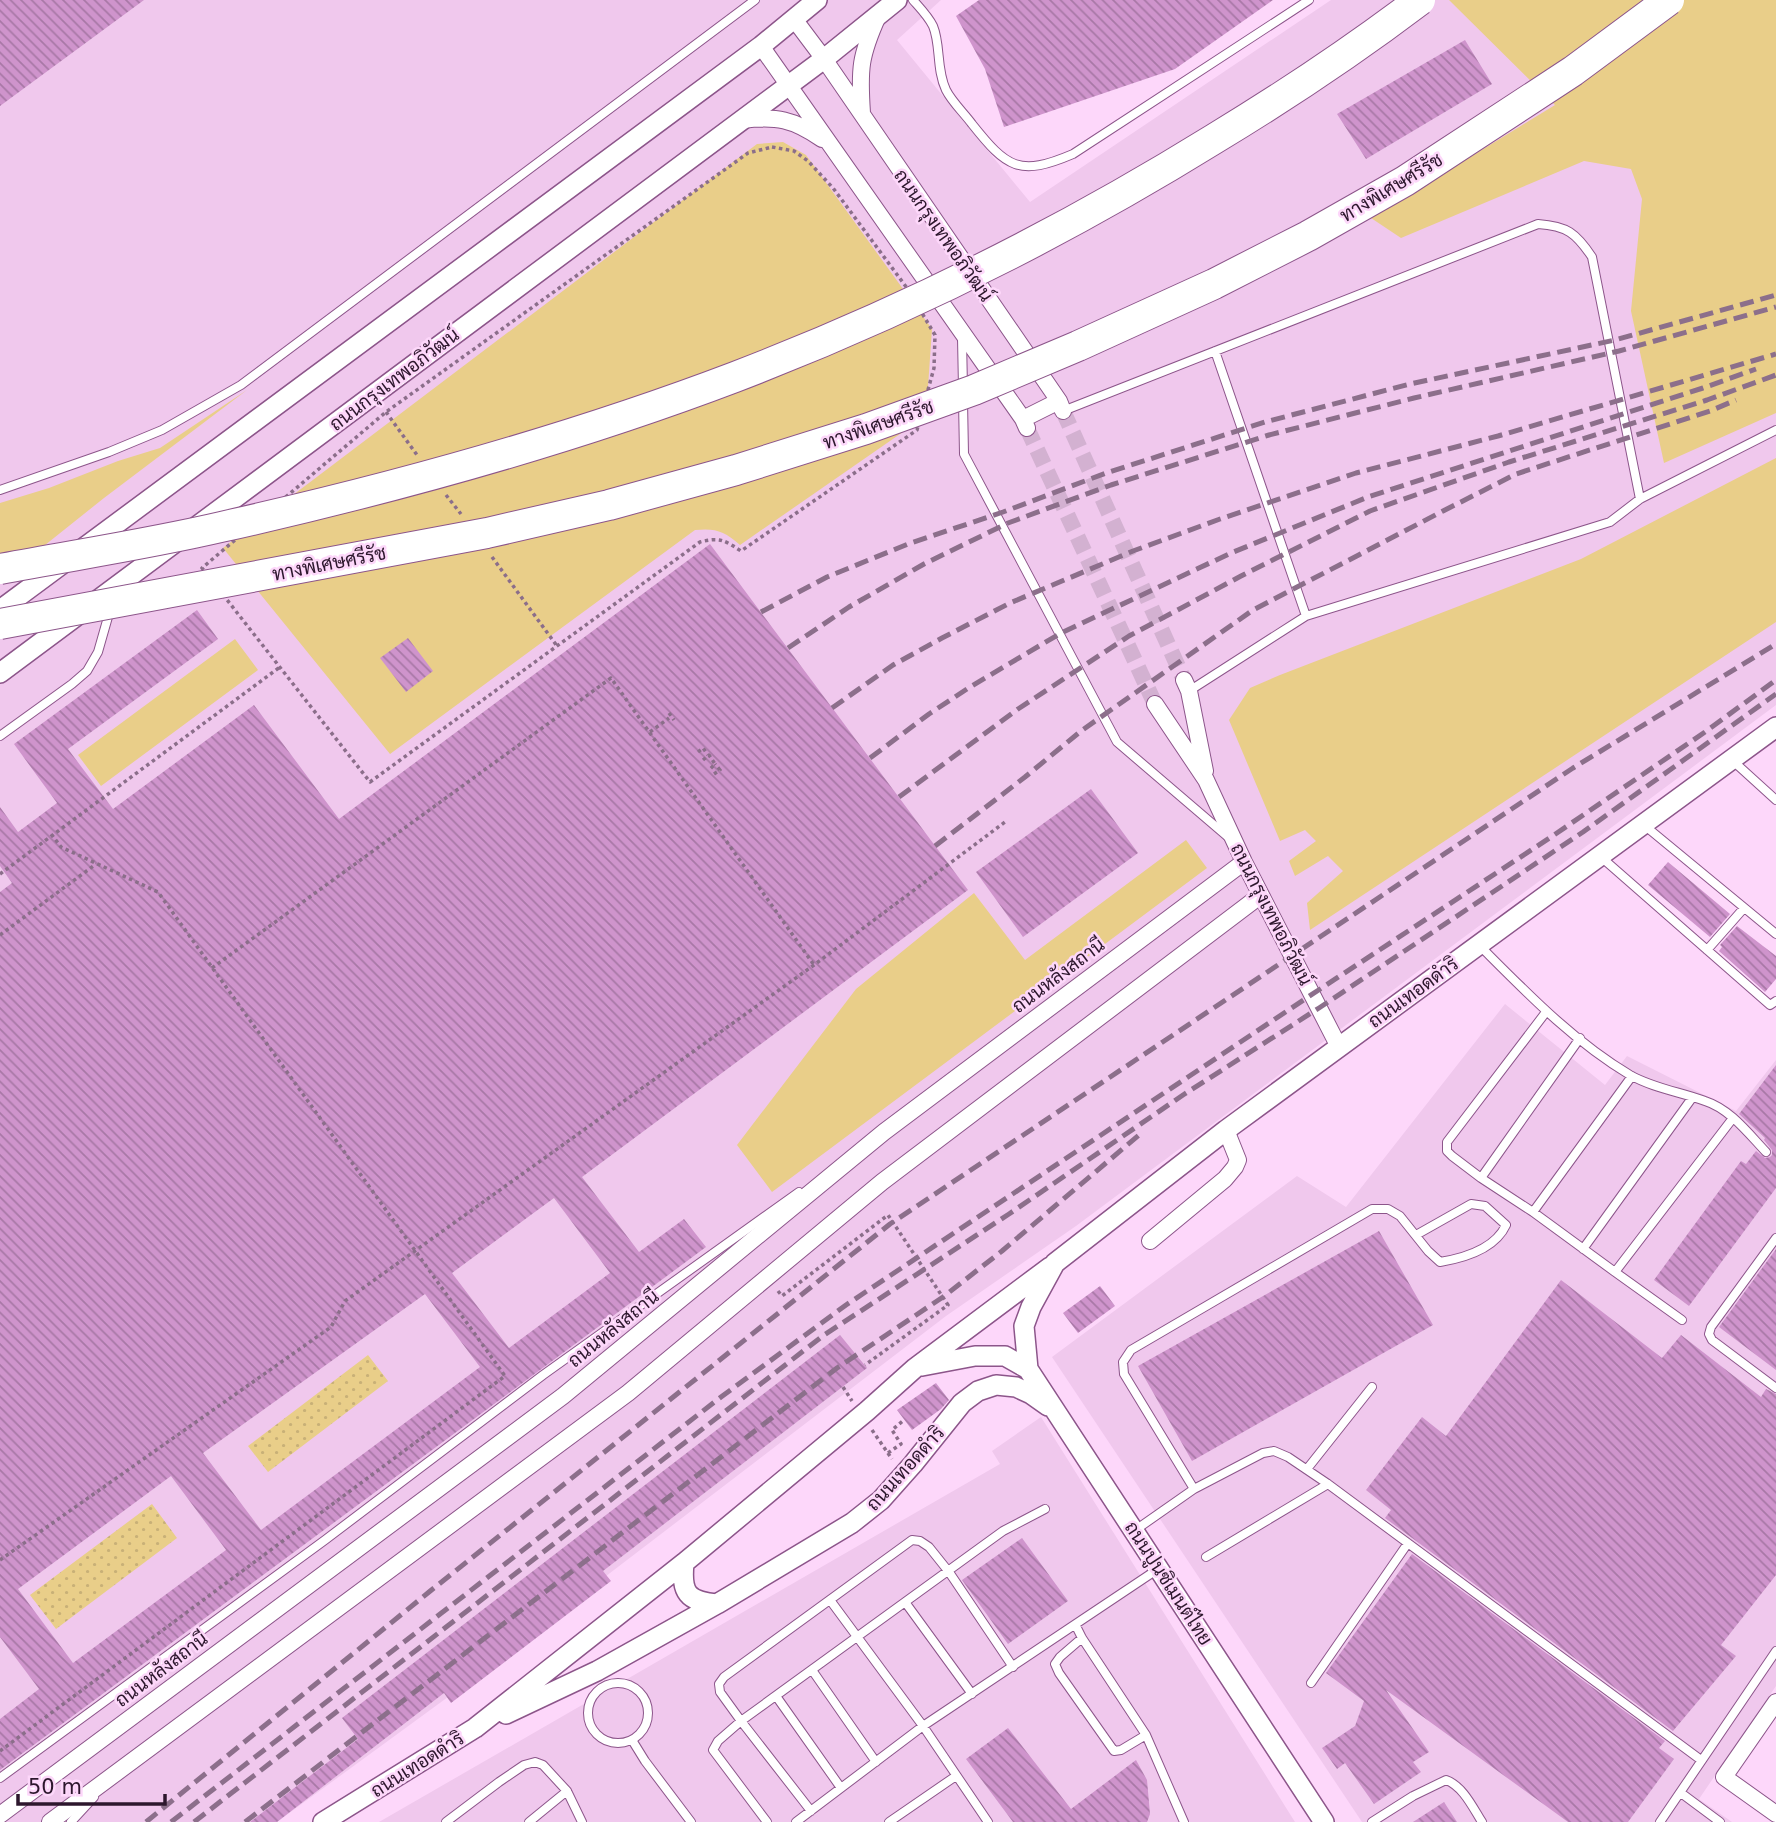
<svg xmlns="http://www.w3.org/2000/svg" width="1776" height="1822" font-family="'DejaVu Sans',Sarabun,sans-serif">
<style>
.built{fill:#f0c8ed}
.green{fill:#e9ce89}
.garden{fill:url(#garden-dots)}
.building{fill:url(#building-back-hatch);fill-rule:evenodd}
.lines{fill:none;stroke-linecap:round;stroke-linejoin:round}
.minor-tunnel{stroke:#d3b1d1;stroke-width:16;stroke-dasharray:16 8;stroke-linecap:butt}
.service-casing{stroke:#8c558a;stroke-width:10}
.minor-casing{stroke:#8c558a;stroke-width:18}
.tertiary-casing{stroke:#8c558a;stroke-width:22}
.path{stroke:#8b6e8a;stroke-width:3.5;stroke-dasharray:3.5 3.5;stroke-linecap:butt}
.service{stroke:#fff;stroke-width:8}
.minor{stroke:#fff;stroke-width:16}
.tertiary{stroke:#fff;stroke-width:19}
.rail{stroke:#8c6f8b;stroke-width:5;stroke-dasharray:14 7;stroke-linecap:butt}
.motorway-bridge-casing{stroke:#8c558a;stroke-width:32;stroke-linecap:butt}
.motorway-bridge{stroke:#fff;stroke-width:30}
.labels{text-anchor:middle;stroke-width:5;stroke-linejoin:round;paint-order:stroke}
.street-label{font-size:19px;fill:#2d172d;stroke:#fdd7fa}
</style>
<defs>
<pattern id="garden-dots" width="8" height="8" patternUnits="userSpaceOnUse" patternTransform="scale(1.75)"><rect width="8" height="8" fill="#e9ce89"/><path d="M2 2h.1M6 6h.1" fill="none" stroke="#c8b077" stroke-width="1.8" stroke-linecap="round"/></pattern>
<pattern id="building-back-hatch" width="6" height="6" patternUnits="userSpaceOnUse" patternTransform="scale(1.75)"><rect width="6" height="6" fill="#cf94cc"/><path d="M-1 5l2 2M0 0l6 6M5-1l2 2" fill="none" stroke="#a878a6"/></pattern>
</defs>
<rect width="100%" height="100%" fill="#fdd7fa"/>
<path class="built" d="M0 0H941L897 40 1030 202 1331 0H1776V705L1076 1226 946 1316 448 1697 277 1822H0Z
M1505 1004 1605 1085 1627 1056 1736 1111 1776 1060V1686L1699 1799 1732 1822H1362L1052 1357 1297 1176 1346 1207Z
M1041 1417 1295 1822H379L1000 1464 992 1451Z"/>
<path class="green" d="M1449 0H1776V413L1664 463 1631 311 1642 199 1631 169 1584 161 1401 238 1371 218 1555 105Z
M783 142 806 155 932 329 926 416 740 545C724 531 716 528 695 530L390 754 223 548 757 144Z
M247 390 104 498 0 581V503L49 488 118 461 160 448Z
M1776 458V622L1310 930 1307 903 1343 871 1328 856 1295 876 1289 861 1316 841 1305 830 1280 841 1229 720 1250 688 1280 675 1581 559Z
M235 639 258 670 101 786 78 755Z
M1186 840 1207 868 772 1192 737 1145 856 989 974 893 1025 960Z"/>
<path class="garden" d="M368 1355 388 1381 268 1472 248 1446Z
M152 1504 177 1538 56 1629 30 1595Z"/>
<path class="building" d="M0 0H144L0 106Z
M979 0H1273L1175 69 1004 127 985 69 956 16Z
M1465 40 1492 84 1366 159 1337 114Z
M710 544 968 890 582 1177 639 1252 684 1219 706 1247 0 1770V1719L39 1689 0 1637V892L12 883 0 866V807L18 832 57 803 14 744 197 610 218 639 68 749 113 809 254 705 339 819ZM554 1198 610 1273 509 1348 452 1273ZM425 1294 480 1367 261 1530 203 1453ZM171 1476 226 1550 73 1663 18 1589Z
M408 638 433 671 406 692 380 658Z
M1091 789 1138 853 1023 937 976 872Z
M1668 862 1730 914 1710 937 1648 885Z
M1737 926 1776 956V979L1765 992 1719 951 1722 947 1720 945Z
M1776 1065V1188L1689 1306 1654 1280 1741 1161 1746 1164 1756 1151 1765 1158 1770 1157 1772 1155V1150L1764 1140 1765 1138 1739 1114Z
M1379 1231 1433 1325 1192 1461 1138 1366Z
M1776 1249V1370L1719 1327Z
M1561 1280 1662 1358 1681 1335 1761 1397 1766 1389 1776 1394V1575L1721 1645 1736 1656 1673 1731 1385 1518 1391 1510 1366 1490 1422 1417 1446 1436Z
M1100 1286 1115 1306 1078 1333 1063 1313Z
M840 1335 867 1368 603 1571 611 1581 451 1703 444 1693 277 1822H250L358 1739 342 1718Z
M936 1383 949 1400 941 1409 912 1430 897 1410Z
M1022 1538 1068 1601 1008 1644 962 1580Z
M1412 1554 1665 1741 1659 1748 1674 1759 1628 1822H1568L1386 1690 1429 1752 1413 1762 1421 1772 1374 1804 1345 1763 1337 1769 1322 1748 1355 1726 1364 1701 1326 1673Z
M1008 1728 1071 1809 1136 1760 1147 1780 1150 1814 1147 1822H1013L966 1759Z
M1444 1802 1457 1822H1413Z"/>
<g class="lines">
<path class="minor-tunnel" d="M1063 411 1184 680
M1027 428 1155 704"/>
<defs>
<path id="service" d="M913 0C920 8 928 16 933 26 941 45 936 69 946 90 952 102 964 113 972 124 1007 168 1019 177 1073 154L1309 0
M962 338 963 388
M1215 351 1306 616
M963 401 964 454 1117 742 1228 837
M1063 411 1538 224C1567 226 1576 233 1592 257L1640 499
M0 490 109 452 162 430 241 385 755 0
M1189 691 1306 616 1610 522 1640 499 1776 430
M0 736 72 684 87 671 98 652 110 610
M1732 760 1776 800
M1644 825 1776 934
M1601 857 1770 1005 1776 1001
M1480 946C1527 993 1573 1041 1630 1075 1653 1088 1680 1092 1705 1101 1730 1109 1748 1133 1766 1152
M1707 950 1744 908
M1546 1012 1447 1142V1151L1452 1156 1481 1178 1533 1212 1615 1272 1733 1118
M1481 1178 1580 1038
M1533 1212 1632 1076
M1776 1238 1711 1327 1709 1334 1712 1340 1776 1388
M1583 1249 1692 1098
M1615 1272 1682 1320
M1307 1469 1372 1387
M1194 1489 1124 1374 1123 1362 1131 1350 1372 1209H1388L1400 1216 1428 1251 1440 1262C1464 1258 1495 1249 1506 1225L1485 1206 1471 1204 1416 1235
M1134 1531 1194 1489 1263 1453 1274 1451 1288 1457 1328 1484 1701 1760
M1206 1557 1328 1484
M830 1600 923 1726 988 1822
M905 1602 972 1694
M1076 1626 1082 1638 1146 1735 1184 1822
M1082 1638 1060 1657 1055 1664 1059 1673 1114 1751 1121 1750 1146 1735
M812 1670 876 1762
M588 1713a30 30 0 1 1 60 0a30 30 0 1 1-60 0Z
M1311 1683 1408 1543
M776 1696 841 1788
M632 1740 645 1761 691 1822
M0 1778 325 1540 543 1375 799 1192
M1681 1793 1720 1822
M811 1811 741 1721 720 1692 719 1684 724 1677 912 1540 920 1541 929 1547 949 1572 1013 1667
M71 1822 94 1797
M446 1822 499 1782 524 1765 535 1762 543 1765 567 1791 582 1822
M529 1822 567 1791
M767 1822 713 1750 718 1741 741 1721 1003 1531 1045 1509
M796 1822 923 1726 1158 1569
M889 1822 956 1776
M1372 1822 1413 1796 1446 1780C1463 1786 1473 1808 1482 1822
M1660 1822 1776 1651"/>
<path id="minor" d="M794 19 824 59 1059 401 1063 411
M761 46 1023 419 1027 428
M862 113C859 69 860 56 878 16
M742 120C777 116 793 119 822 139
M1023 419 1059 401
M1184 680 1189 691 1205 771
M1155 704 1206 780 1244 862 1339 1047
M1150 1241 1225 1179 1235 1167 1238 1160 1226 1130
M1776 1702 1724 1777 1776 1814
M0 1815 563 1396 884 1132 1244 862
M50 1822 628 1393 882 1182 1261 895"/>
<path id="tertiary" d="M0 610 761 46 817 0
M0 673 824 59 897 0
M922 1366 975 1356H1005L1028 1369
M684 1563C681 1593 687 1601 717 1604
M506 1714 597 1671 717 1604 852 1523 881 1500 913 1464 962 1403 978 1391 996 1385 1016 1387 1031 1394 1048 1406
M323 1822 475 1728 684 1563 867 1411 915 1368 1050 1267
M1324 1822 1028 1369 1024 1326 1031 1307 1055 1263 1226 1130 1776 727"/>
</defs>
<use href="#service" class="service-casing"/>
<use href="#minor" class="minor-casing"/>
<use href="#tertiary" class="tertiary-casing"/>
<path class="path" d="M772 147 794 151 808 161 833 188 907 288 935 335 934 368 917 430 741 551C724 540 720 537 700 542L370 782 202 568 386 412 748 153Z
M386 412 417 455
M446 495 461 514
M492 557 557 646
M669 713 674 720
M650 732 669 718
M698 752 703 748 708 755
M703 760 709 755 715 764 710 769
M714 774 720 770 715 764
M0 874 280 667
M0 935 96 864
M212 968 611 678 814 965
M778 1291 782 1296 888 1215 948 1305 865 1365
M843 1387 852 1401
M872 1430 892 1459
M888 1453 901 1444 892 1430 904 1420
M0 1560 331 1327 345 1301 814 965 1005 822
M0 1751 505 1376 158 892 61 847 52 835"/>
<use href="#service" class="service"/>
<use href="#minor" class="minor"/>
<use href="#tertiary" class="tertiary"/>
<path class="rail" d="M761 612 827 577 908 544 1003 512 1106 473 1265 422 1410 384 1615 340 1776 295
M788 648 849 607 924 564 1008 523 1111 485 1269 435 1414 398 1619 351 1776 307
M832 708 893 665 942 638 1010 603 1133 551 1220 519 1356 473 1498 436 1776 354
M870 758 929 714 970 687 1061 633 1231 553 1368 497 1703 388 1756 369
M899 797 1018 709 1129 636 1241 576 1370 511 1509 462 1707 400 1776 375
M935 846 1025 777 1081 731 1253 610 1443 511 1516 474 1710 411 1736 400
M146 1822 429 1592 890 1224 1573 768 1776 644
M171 1822 721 1397 846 1305 1308 997 1551 837 1705 732 1776 680
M194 1822 824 1335 1009 1214 1183 1095 1319 1008 1583 832 1776 694
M245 1822 837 1368 943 1297 1002 1251 1139 1135"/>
<defs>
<path id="motorway-bridge" d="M0 569C74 555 148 544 221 527 395 488 569 440 735 377 902 313 1062 233 1214 139 1285 96 1354 50 1420 0
M0 624 487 533 609 505 736 470 866 429 974 390 1078 346 1214 284 1308 236 1405 181 1573 71 1669 0"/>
</defs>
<use href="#motorway-bridge" class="motorway-bridge-casing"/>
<use href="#motorway-bridge" class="motorway-bridge"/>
</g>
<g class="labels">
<g class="street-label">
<text transform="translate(1391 187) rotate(-31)" y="7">ทางพิเศษศรีรัช</text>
<text transform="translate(944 235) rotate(55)" y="7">ถนนกรุงเทพอภิวัฒน์</text>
<text transform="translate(394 379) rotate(-37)" y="7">ถนนกรุงเทพอภิวัฒน์</text>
<text transform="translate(878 424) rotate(-19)" y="7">ทางพิเศษศรีรัช</text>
<text transform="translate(329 563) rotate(-11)" y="7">ทางพิเศษศรีรัช</text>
<text transform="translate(1272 914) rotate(63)" y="7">ถนนกรุงเทพอภิวัฒน์</text>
<text transform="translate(1058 975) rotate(-37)" y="7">ถนนหลังสถานี</text>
<text transform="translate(1413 992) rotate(-36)" y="7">ถนนเทอดดำริ</text>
<text transform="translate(613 1328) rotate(-39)" y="7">ถนนหลังสถานี</text>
<text transform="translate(905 1468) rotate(-48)" y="7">ถนนเทอดดำริ</text>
<text transform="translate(1169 1583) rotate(57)" y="7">ถนนปูนซิเมนต์ไทย</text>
<text transform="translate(161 1669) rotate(-37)" y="7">ถนนหลังสถานี</text>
<text transform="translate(417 1764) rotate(-32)" y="7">ถนนเทอดดำริ</text>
</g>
</g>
<path d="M18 1794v10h147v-10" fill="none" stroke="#2d172d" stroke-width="3.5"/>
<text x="28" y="1794" font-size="21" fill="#2d172d" stroke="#fdd7fa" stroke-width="5" paint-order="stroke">50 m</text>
</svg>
